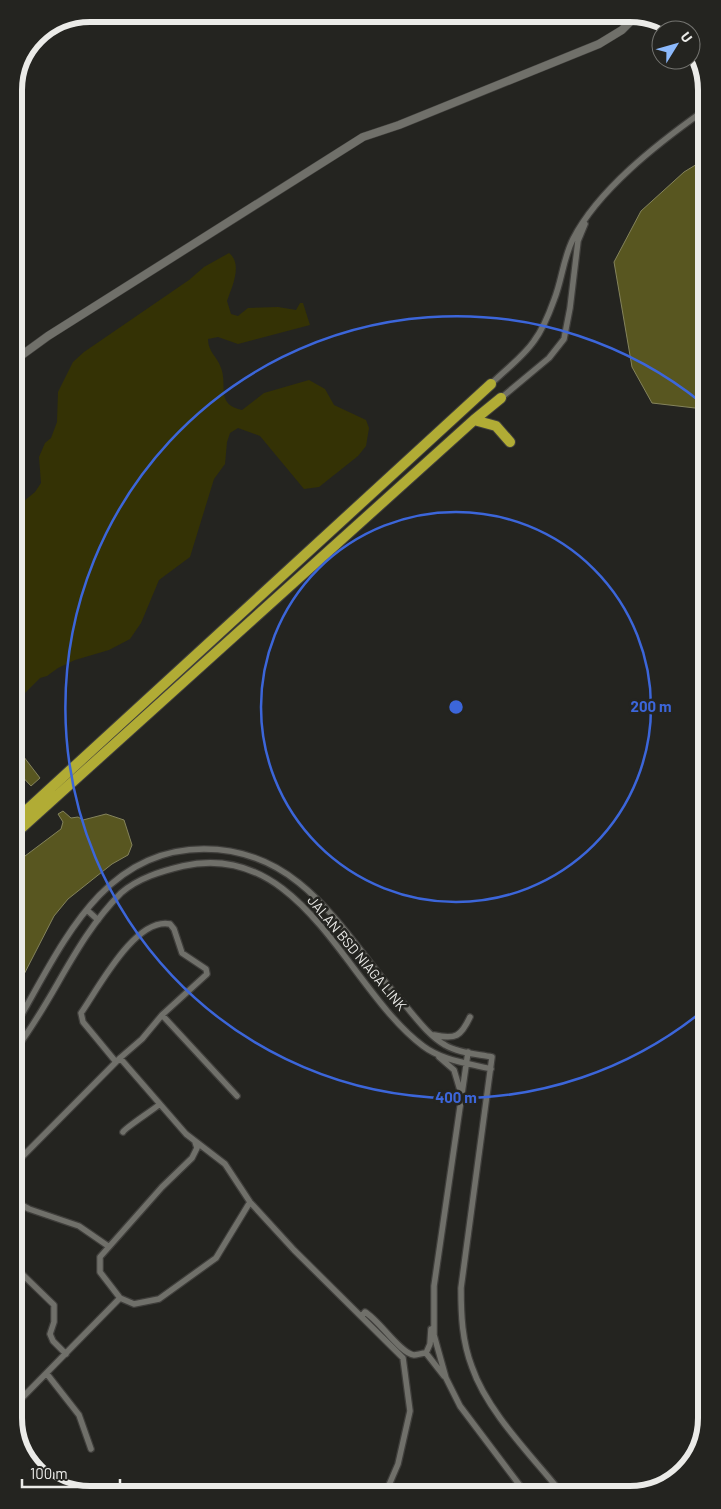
<svg xmlns="http://www.w3.org/2000/svg" width="721" height="1509" font-family="Barlow,sans-serif">
<style>
.green{fill:#343205}
.water{fill:#585620;stroke:#84835c}
.lines{fill:none;stroke-linecap:round;stroke-linejoin:round}
.street-casing{stroke:#3f3e3b;stroke-width:8}
.secondary-casing{stroke:#3f3e3b;stroke-width:9}
.highway-casing{stroke:#3f3e3b;stroke-width:12}
.street{stroke:#70706a;stroke-width:5.5}
.secondary{stroke:#70706a;stroke-width:8}
.highway{stroke:#b1ac35;stroke-width:10}
.ring{fill:none;stroke:#3c66da;stroke-width:2.5}
.labels{text-anchor:middle;stroke-width:5;stroke-linejoin:round;paint-order:stroke}
.street-label{font-size:14px;fill:#ebebe8;stroke:#242420}
.rim{fill:none;stroke:#ebebe8;stroke-width:6}
.centre{fill:#3c66da;stroke:#242420;stroke-width:2.5}
.ring-label{font-size:15px;text-anchor:middle;font-weight:bold;fill:#3c66da;stroke:#242420;stroke-width:5;stroke-linejoin:round;paint-order:stroke}
</style>
<rect width="100%" height="100%" fill="#242420"/>
<path class="green" d="M229 253C243 264 232 287 227 301L231 314 238 316 248 308 278 307 296 310 300 303H303L310 325 238 344 218 337 208 339C208 352 217 356 221 368 228 386 215 404 242 410L264 393 309 380 325 389 334 405 366 420 369 428 366 446 358 456 319 487 304 489 260 436 238 428 230 433 227 442 225 464 214 479 190 557 159 580 141 623 130 639 109 650 75 660 58 668 47 676 40 678 23 695H16V518L18 506 35 492 41 483 39 457 45 443 51 438 57 422 58 392 73 362 84 352 189 280 204 267Z"/>
<path class="water" d="M702 161 703 405 695 408 652 403 632 367 614 262 641 211 684 172Z
M17 748 40 778 31 786 17 771Z
M63 811 71 818 78 817 83 820 106 814 124 820 132 845 128 855 112 864 68 899 54 916 18 986 17 862 61 829 63 822 58 814Z"/>
<g class="lines">
<defs>
<path id="street" d="M491 384C505 370 523 357 534 341 543 329 549 314 554 300 562 280 563 259 573 239 598 190 657 144 702 112
M501 398 549 358 564 339 570 308 578 241 585 224
M87 910 98 920
M162 1015 237 1096
M18 1021C62 945 102 849 204 849 306 849 345 939 405 1005 416 1018 429 1036 445 1045 458 1053 477 1054 492 1057L461 1288C461 1315 462 1341 472 1367 487 1411 530 1454 560 1491
M434 1035C456 1040 461 1036 470 1017
M18 1046C55 997 76 938 121 893 138 878 162 871 183 866 303 839 347 989 423 1046 443 1061 468 1063 491 1069
M468 1052 434 1286V1335L446 1378 460 1406 524 1491
M439 1057 454 1070 460 1090
M116 1062 83 1022 81 1013C98 989 135 917 170 924L174 929 182 953 206 969 207 974 162 1015 142 1039 120 1058
M123 1132C125 1128 153 1110 160 1104
M195 1142 197 1148 192 1158 162 1187 100 1257V1272L120 1298 134 1304 159 1299 216 1258 250 1202
M18 1161 120 1058 186 1134 225 1164 250 1202 294 1250 403 1358 410 1411 398 1464 386 1492
M18 1203 29 1209 79 1226 108 1246
M19 1271 54 1305V1322L50 1334 53 1341 66 1354
M362 1316 365 1312C379 1320 401 1354 414 1355 417 1355 422 1353 426 1353L430 1344 431 1329
M426 1353 444 1376
M47 1374 79 1415 91 1449
M19 1401 120 1298"/>
<path id="secondary" d="M15 360 48 336 363 137 399 125 599 44 622 30 638 14"/>
<path id="highway" d="M474 420 496 426 510 442
M17 819 491 384
M17 832 474 420 501 398"/>
</defs>
<use href="#street" class="street-casing"/>
<use href="#secondary" class="secondary-casing"/>
<use href="#highway" class="highway-casing"/>
<use href="#street" class="street"/>
<use href="#secondary" class="secondary"/>
<use href="#highway" class="highway"/>
</g>
<g class="ring">
<circle cx="456" cy="707" r="195"/>
<path d="M705 1009A391 391 0 1 1 702 403"/>
</g>
<g class="labels">
<g class="street-label">
<text transform="translate(357 953) rotate(50)" y="5">JALAN BSD NIAGA LINK</text>
</g>
</g>
<path d="M0 0H721V1509H0ZM90 22H630A68 68 0 0 1 698 90V1418A68 68 0 0 1 630 1486H90A68 68 0 0 1 22 1418V90A68 68 0 0 1 90 22Z" fill="#242420" fill-rule="evenodd"/>
<path class="rim" d="M90 22H630A68 68 0 0 1 698 90V1418A68 68 0 0 1 630 1486H90A68 68 0 0 1 22 1418V90A68 68 0 0 1 90 22Z"/>
<circle cx="456" cy="707" r="8" class="centre"/>
<g class="ring-label">
<text x="651" y="712">200 m</text>
<text x="456" y="1103">400 m</text>
</g>
<g transform="translate(676 45) rotate(53)"><circle r="24" fill="#242420" stroke="#747470"/>
<path d="M0-4L9 19L0 12L-9 19Z" fill="#8cb9fc"/>
<text y="-8" font-size="14" font-weight="bold" text-anchor="middle" fill="#ebebe8">U</text>
</g>
<path d="M22 1479v8h98v-8" fill="none" stroke="#ebebe8" stroke-width="2.5"/>
<text x="30" y="1479" font-size="15" fill="#ebebe8" stroke="#242420" stroke-width="4" paint-order="stroke">100 m</text>
</svg>
